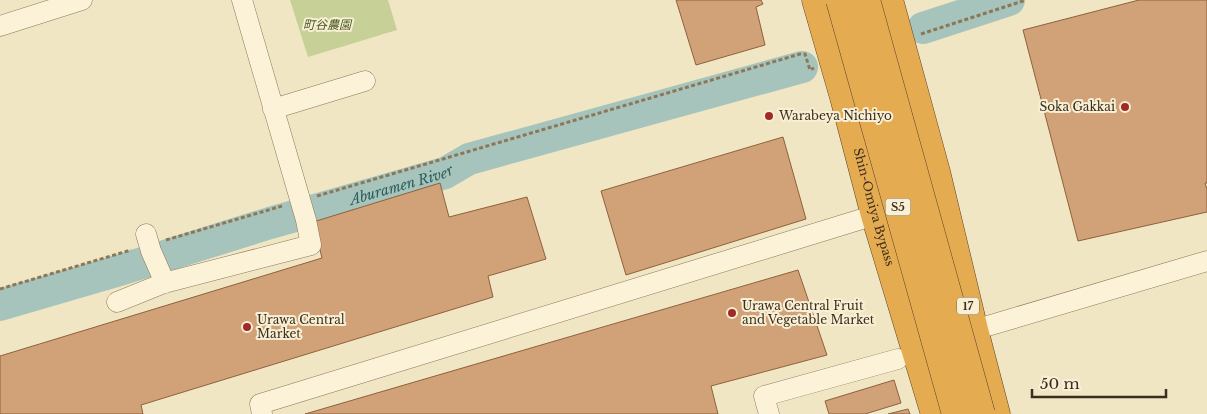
<svg xmlns="http://www.w3.org/2000/svg" width="1207" height="414" font-family="'Libre Baskerville','Noto Sans JP',serif">
<style>
.green{fill:#c6d097}
.lines{fill:none;stroke-linecap:round;stroke-linejoin:round}
.river{stroke:#a6c4bc;stroke-width:32}
.building{fill:#d1a177;stroke:#8e613d}
.minor-casing{stroke:#8d7759;stroke-width:21}
.highway-casing{stroke:#5a452d;stroke-width:29}
.path{stroke:#8d7759;stroke-width:3;stroke-dasharray:4 2.5;stroke-linecap:butt}
.minor{stroke:#fbf2d8;stroke-width:20}
.highway{stroke:#e5ab50;stroke-width:28}
.highway-bridge-casing{stroke:#5a452d;stroke-width:29;stroke-linecap:butt}
.highway-bridge{stroke:#e5ab50;stroke-width:28}
.poi-dot{fill:#a02a25;stroke:#f8efd4;stroke-width:2}
.labels{text-anchor:middle;stroke-width:4;stroke-linejoin:round;paint-order:stroke}
.shield{fill:#f8efd4;stroke:#746855;stroke-width:1}
.shield-label{font-size:11px;font-weight:bold;fill:#3c2e1e}
.park-label{font-size:12px;font-style:italic;fill:#495a23;stroke:#f8efd4}
.poi-label{font-size:12px;fill:#3c2e1e;stroke:#f8efd4;text-anchor:start}
.street-label{font-size:12px;fill:#3c2e1e;stroke:#f8efd4}
.water-label{font-size:14px;font-style:italic;fill:#2c5d5c;stroke:#f8efd4}
</style>
<rect width="100%" height="100%" fill="#f1e6c4"/>
<path class="green" d="M290 0H388L397 30 308 57Z"/>
<g class="lines">
<g class="river">
<path d="M923 28 1009 0"/>
<path id="s1" d="M0 305 120 270 270 223 445 173 469 159 802 67"/>
</g>
</g>
<path class="building" d="M676 0H761L763 4 756 7 765 45 696 65Z
M1139 0H1207V183H1205L1207 189V212L1078 241 1023 30Z
M783 137 806 219 626 275 601 191Z
M440 183 449 217 527 197 546 259 488 276 493 297 141 405 143 414H0V356L322 258 313 222Z
M798 270 827 355 711 386 718 414H305Z
M894 380 901 403 865 414H829L825 401Z
M908 409 910 414H888Z"/>
<g class="lines">
<defs>
<path id="minor" d="M0 26 82 0
M273 109 365 81
M146 234 151 251 165 283
M117 302 164 283 311 245 306 220 242 0
M974 330 1207 261
M262 414 260 404 875 215
M769 414 764 396 898 359"/>
<g id="highway">
<path id="s2" d="M816 0 844 97 875 215 935 414"/>
<path d="M889 0 936 172 974 330 996 414"/>
</g>
</defs>
<use href="#minor" class="minor-casing"/>
<use href="#highway" class="highway-casing"/>
<path class="path" d="M921 34 1026 0
M317 196 800 54H805L810 70 814 68
M166 240 282 206
M0 289 131 250"/>
<use href="#minor" class="minor"/>
<use href="#highway" class="highway"/>
<defs>
<path id="highway-bridge" d="M840 0 956 414
M866 0 981 414"/>
</defs>
<use href="#highway-bridge" class="highway-bridge-casing"/>
<use href="#highway-bridge" class="highway-bridge"/>
</g>
<g class="poi-dot">
<circle cx="1125" cy="107" r="5"/>
<circle cx="769" cy="116" r="5"/>
<circle cx="732" cy="313" r="5"/>
<circle cx="247" cy="327" r="5"/>
</g>
<g class="labels">
<g class="shield">
<rect x="885.5" y="198.5" width="25" height="17" rx="4"/>
<rect x="957" y="297.5" width="22" height="17" rx="4"/>
</g>
<g class="shield-label">
<text x="898" y="211">S5</text>
<text x="968" y="310">17</text>
</g>
<g class="park-label">
<text x="327" y="29">町谷農園</text>
</g>
<g class="poi-label">
<text x="1115" y="111" text-anchor="end">Soka Gakkai</text>
<text x="779" y="120">Warabeya Nichiyo</text>
<text x="742" y="310">Urawa Central Fruit<tspan x="742" dy="14">and Vegetable Market</tspan></text>
<text x="257" y="324">Urawa Central<tspan x="257" dy="14">Market</tspan></text>
</g>
<g class="street-label">
<text dy="4" stroke="none"><textPath href="#s2" startOffset="215">Shin-Omiya Bypass</textPath></text>
</g>
<g class="water-label">
<text dy="5" stroke="none"><textPath href="#s1" startOffset="419">Aburamen River</textPath></text>
</g>
</g>
<path d="M1032 389v8h134v-8" fill="none" stroke="#3c2e1e" stroke-width="2.5"/>
<text x="1040" y="389" font-size="15" fill="#3c2e1e" stroke="#f8efd4" stroke-width="4" paint-order="stroke">50 m</text>
</svg>
